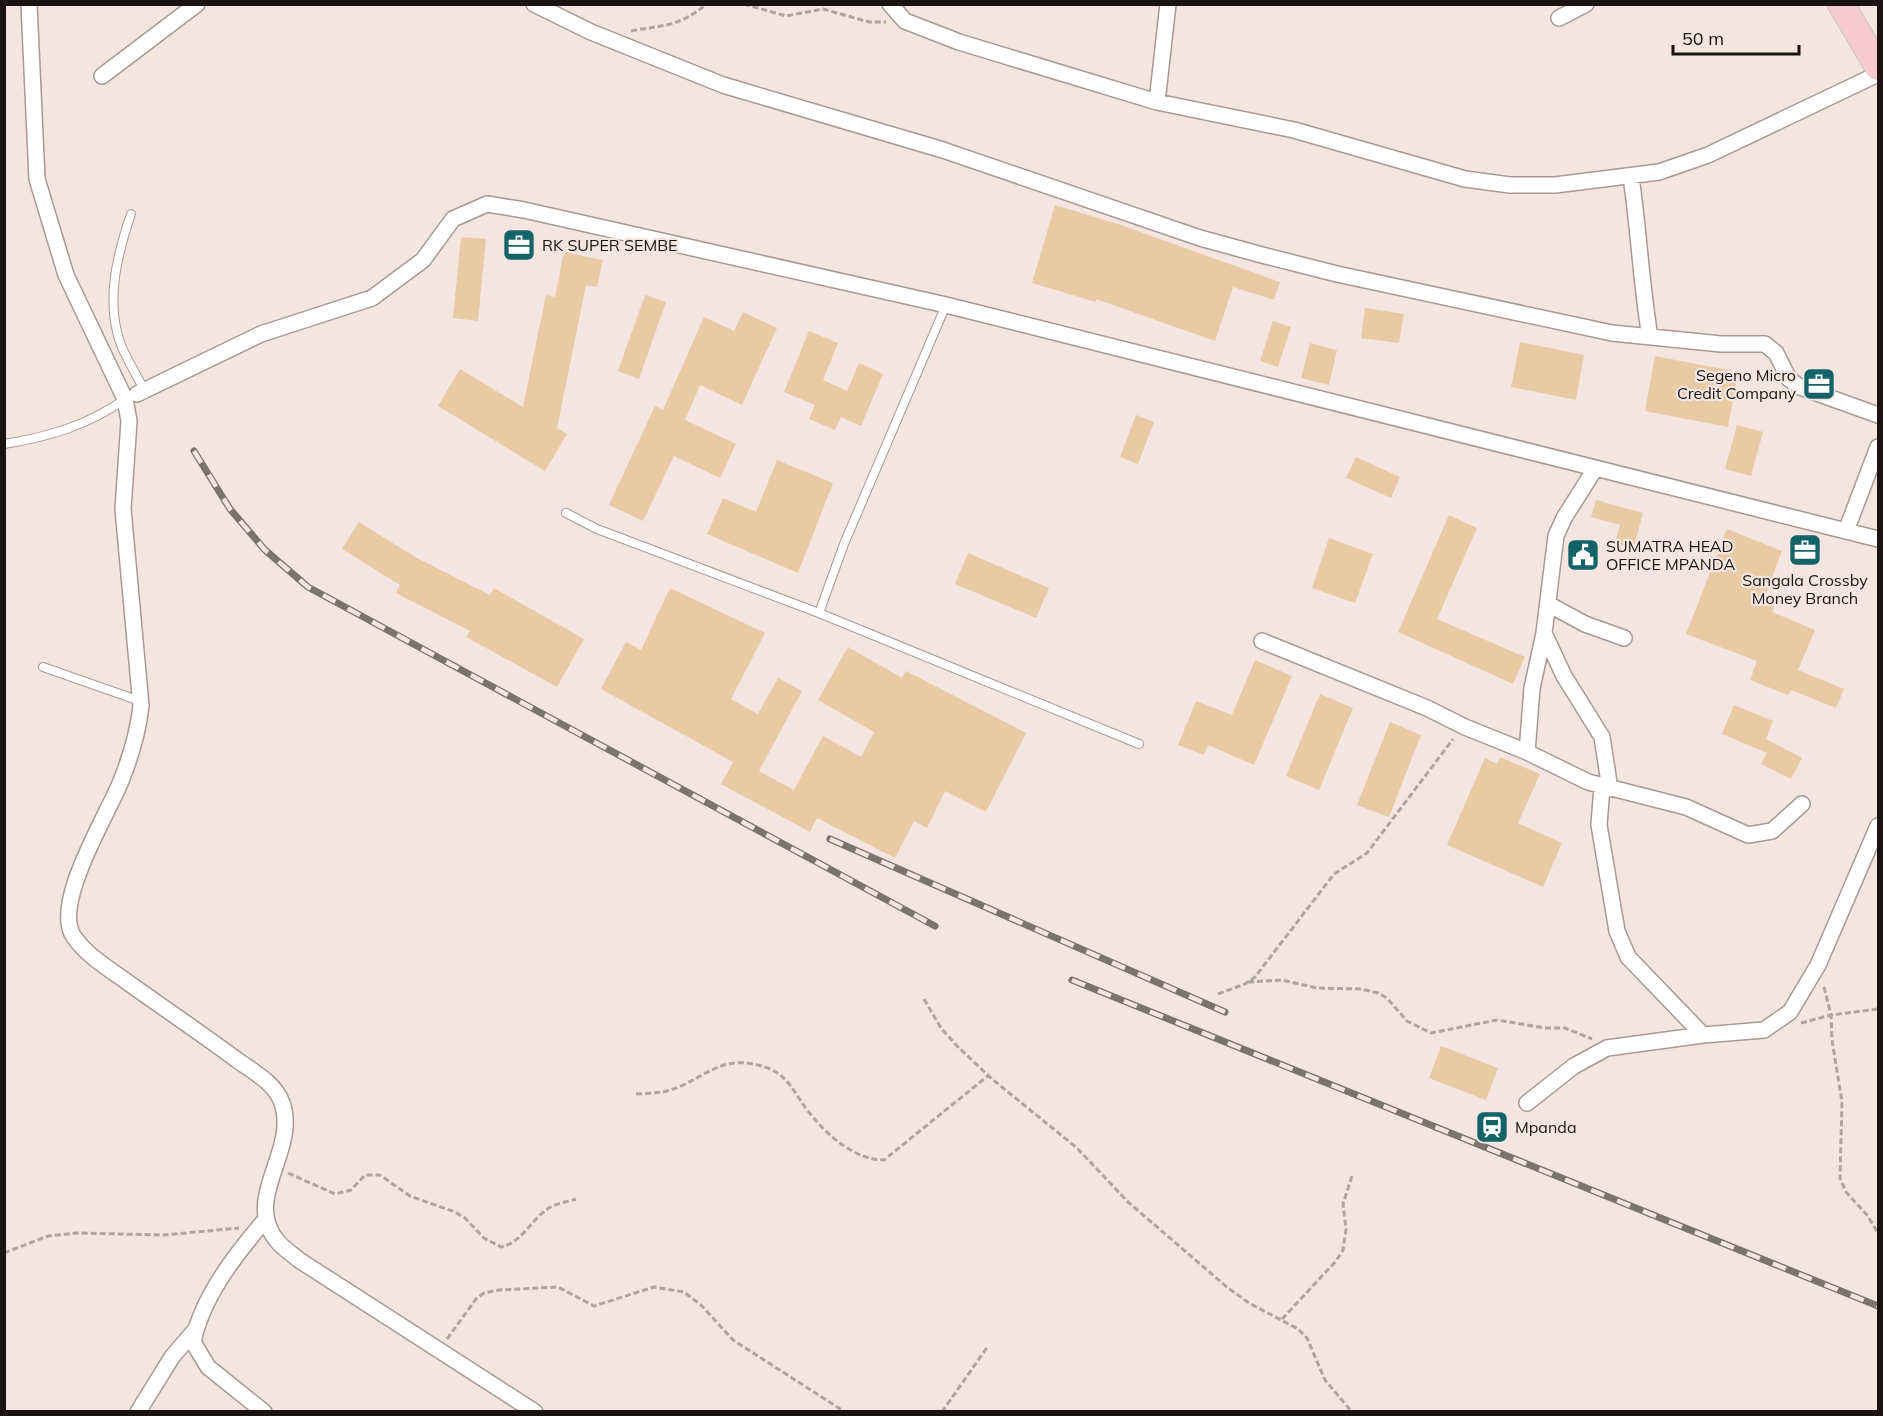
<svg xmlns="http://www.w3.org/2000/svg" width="1883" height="1416" font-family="Mulish,sans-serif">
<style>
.building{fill:#e8caa5}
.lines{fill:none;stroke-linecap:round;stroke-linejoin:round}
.service-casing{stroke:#a79994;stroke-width:10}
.minor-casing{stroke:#a79994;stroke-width:18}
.trunk-casing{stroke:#c8c7c6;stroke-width:28}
.path{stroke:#b0a4a0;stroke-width:3;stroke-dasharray:6 3;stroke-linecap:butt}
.service{stroke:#fff;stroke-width:8}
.minor{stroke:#fff;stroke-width:15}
.trunk{stroke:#f6cbd2;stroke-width:26}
.rail-casing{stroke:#7c726f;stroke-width:7}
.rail{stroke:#f4e5e0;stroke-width:4.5;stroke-dasharray:14;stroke-linecap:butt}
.labels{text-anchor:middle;stroke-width:4.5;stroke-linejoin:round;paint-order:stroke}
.poi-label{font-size:16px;fill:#191412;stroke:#f4e5e0;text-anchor:start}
</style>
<rect width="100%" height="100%" fill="#f4e5e0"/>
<path class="building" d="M1055 205 1118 224 1280 282 1274 300 1233 287 1215 341 1096 299V302L1032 283Z
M461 237 486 239 478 321 453 318Z
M564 252 603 260 597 287 586 285 557 428 567 434 545 471 438 406 460 369 523 407 546 295 555 297Z
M645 295 666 302 639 379 618 371Z
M1365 308 1404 314 1399 343 1361 338Z
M743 312 777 328 742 405 700 385 685 420 736 444 720 478 674 456 643 521 609 505 655 406 663 410 704 317 734 331Z
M1273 321 1291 327 1278 367 1260 361Z
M809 331 838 343 823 380 847 391 859 363 883 374 861 426 841 417 835 430 809 419 815 405 784 392Z
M1520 342 1584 355 1576 400 1511 387Z
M1310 343 1337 350 1329 385 1301 378Z
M1655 356 1738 372 1728 427 1645 411Z
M1136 415 1154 422 1138 464 1120 457Z
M1737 425 1763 432 1751 476 1725 469Z
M1356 457 1400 477 1391 498 1346 478Z
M777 460 833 483 798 573 707 534 723 498 756 512Z
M1596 500 1643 513 1633 549 1615 543 1620 525 1591 517Z
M1449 515 1477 528 1437 619 1525 657 1513 684 1398 632Z
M359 522 415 557 490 595 494 588 584 639 557 687 466 637 470 631 396 593 400 585 342 549Z
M1727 529 1782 551 1766 594 1777 599 1772 612 1815 630 1798 670 1844 689 1836 708 1791 690 1788 695 1750 680 1757 661 1686 634Z
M1329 538 1373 554 1355 603 1312 588Z
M968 553 1049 588 1036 618 955 584Z
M670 588 765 633 731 699 758 714 778 678 802 691 759 771 794 790 823 736 861 757 874 732 818 700 848 647 902 678 906 671 1026 733 986 812 945 791 927 828 914 821 895 858 817 818 810 832 721 784 733 762 601 689 626 642 641 650Z
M1255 660 1292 676 1254 765 1208 745 1204 755 1178 745 1196 701 1232 715Z
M1320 694 1353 708 1319 790 1286 776Z
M1734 705 1773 721 1766 739 1802 758 1791 779 1761 764 1767 753 1722 734Z
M1390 722 1421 735 1389 817 1357 805Z
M1500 757 1540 774 1518 823 1562 843 1543 887 1447 845 1485 758 1497 764Z
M1441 1046 1498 1068 1486 1100 1429 1078Z"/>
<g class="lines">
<defs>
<path id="service" d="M131 214C117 255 105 302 121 345 127 360 137 375 144 390
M4 444C48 437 89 425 125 399
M566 513 597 529 819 613 1139 744
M819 613 844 544 946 305
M43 667 140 701"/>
<path id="minor" d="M29 4 37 179 66 275 125 399 129 421 123 509 141 706C138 732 131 756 121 781 108 814 51 905 74 937 87 956 111 970 130 984 165 1009 202 1034 237 1060 254 1072 275 1083 282 1103 299 1151 241 1199 278 1242 284 1249 292 1254 299 1260L535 1412
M534 4 591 32 723 85 943 150 1200 238 1262 255 1337 274 1612 333 1721 344H1765L1776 353 1789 379 1800 387 1878 415
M890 4 905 21 959 42 1157 102 1294 130 1465 179 1510 185H1555L1659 172 1708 155 1878 74
M1559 18 1586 4
M102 76 197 4
M1157 102 1168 4
M1631 177C1639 231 1641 284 1650 337
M137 394 261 334 372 298 423 260 453 219 487 204 524 210 946 305 1878 539
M1846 531 1878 447
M1548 604 1585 624 1624 638
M1544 633 1564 676 1602 737 1610 789
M1262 641 1427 708 1465 727 1527 752 1588 782 1686 807 1748 835 1772 831 1802 804
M1527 752 1532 688 1544 633 1556 536 1564 518 1595 469
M1602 786 1599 825 1617 931 1628 957 1703 1035
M1527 1103 1574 1066 1607 1048 1703 1035 1764 1030 1790 1012 1818 965 1878 826
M138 1412 172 1357 196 1329
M264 1412 208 1367 193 1342C202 1297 236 1254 265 1220"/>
<path id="trunk" d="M1841 4 1878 67"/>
</defs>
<use href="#service" class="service-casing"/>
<use href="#minor" class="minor-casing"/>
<use href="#trunk" class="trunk-casing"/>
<path class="path" d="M744 4 786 16 823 9 869 22H886
M631 31C667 24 676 28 707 4
M1248 982 1282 980 1317 988 1361 989 1378 993 1387 998 1407 1021 1431 1033 1497 1020 1545 1028H1565L1592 1039
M1824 987 1831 1015 1832 1040 1842 1102 1840 1178 1846 1192 1867 1215 1878 1233
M1218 994 1245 984 1255 977 1334 874 1367 853 1453 739
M924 999 941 1028 957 1046 992 1079 1077 1148 1128 1202 1228 1288 1249 1303 1298 1329 1307 1338 1325 1380 1352 1412
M1801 1023 1831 1015 1878 1009
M636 1094C652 1093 667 1093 681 1086 707 1074 723 1058 753 1064 790 1071 791 1091 812 1116 829 1137 856 1160 884 1160L989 1075
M288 1173 335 1194 351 1190 365 1175H380L410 1196 455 1212 465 1218 484 1238 501 1247C523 1242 530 1220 549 1208 556 1203 568 1202 576 1199
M4 1253 48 1236 77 1233 164 1235 239 1228
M1282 1319 1336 1261 1343 1250 1346 1229 1343 1204 1352 1176
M447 1339 476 1299 484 1293 499 1290 558 1287 594 1306 654 1287 684 1292 701 1305 733 1340 845 1412
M942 1412 988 1346"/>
<use href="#service" class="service"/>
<use href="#minor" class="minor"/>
<use href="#trunk" class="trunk"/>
<defs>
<path id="rail" d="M194 451 230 509 265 550 308 587 935 926
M830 839 1225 1012
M1072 980 1878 1306"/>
</defs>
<use href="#rail" class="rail-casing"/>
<use href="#rail" class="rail"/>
</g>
<defs>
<symbol id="office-square" viewBox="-11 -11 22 22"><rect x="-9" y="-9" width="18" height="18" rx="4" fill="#146369" stroke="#f4e5e0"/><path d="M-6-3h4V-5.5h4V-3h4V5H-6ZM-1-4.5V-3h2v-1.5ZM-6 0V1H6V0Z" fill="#fff"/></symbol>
<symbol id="civic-square" viewBox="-11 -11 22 22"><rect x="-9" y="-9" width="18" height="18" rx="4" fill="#146369" stroke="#f4e5e0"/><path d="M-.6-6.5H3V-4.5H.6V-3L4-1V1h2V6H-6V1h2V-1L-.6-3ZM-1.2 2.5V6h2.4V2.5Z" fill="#fff"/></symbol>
<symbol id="station-square" viewBox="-11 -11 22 22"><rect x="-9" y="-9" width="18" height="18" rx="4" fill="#146369" stroke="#f4e5e0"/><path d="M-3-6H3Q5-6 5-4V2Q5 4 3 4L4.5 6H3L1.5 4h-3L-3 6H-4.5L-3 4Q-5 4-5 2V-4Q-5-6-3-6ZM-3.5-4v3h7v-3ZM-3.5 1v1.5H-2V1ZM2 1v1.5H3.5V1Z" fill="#fff"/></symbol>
</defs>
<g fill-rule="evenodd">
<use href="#office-square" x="500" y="226" width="38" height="38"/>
<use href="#office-square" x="1800" y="365" width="38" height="38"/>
<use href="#office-square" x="1786" y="531" width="38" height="38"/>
<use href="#civic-square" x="1564" y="536" width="38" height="38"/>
<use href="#station-square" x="1473" y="1108" width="38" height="38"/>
</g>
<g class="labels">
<g class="poi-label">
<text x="542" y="251">RK SUPER SEMBE</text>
<text x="1796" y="381" text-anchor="end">Segeno Micro<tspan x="1796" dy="18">Credit Company</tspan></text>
<text x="1606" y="552">SUMATRA HEAD<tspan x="1606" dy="18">OFFICE MPANDA</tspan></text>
<text x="1805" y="586" text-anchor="middle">Sangala Crossby<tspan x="1805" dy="18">Money Branch</tspan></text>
<text x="1515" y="1133">Mpanda</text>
</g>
</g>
<rect width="1883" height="1416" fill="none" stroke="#191412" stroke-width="12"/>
<path d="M1673 45v9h126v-9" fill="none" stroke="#191412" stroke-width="3"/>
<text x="1682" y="45" font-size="18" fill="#191412" stroke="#f4e5e0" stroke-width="4.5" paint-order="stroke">50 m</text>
</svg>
